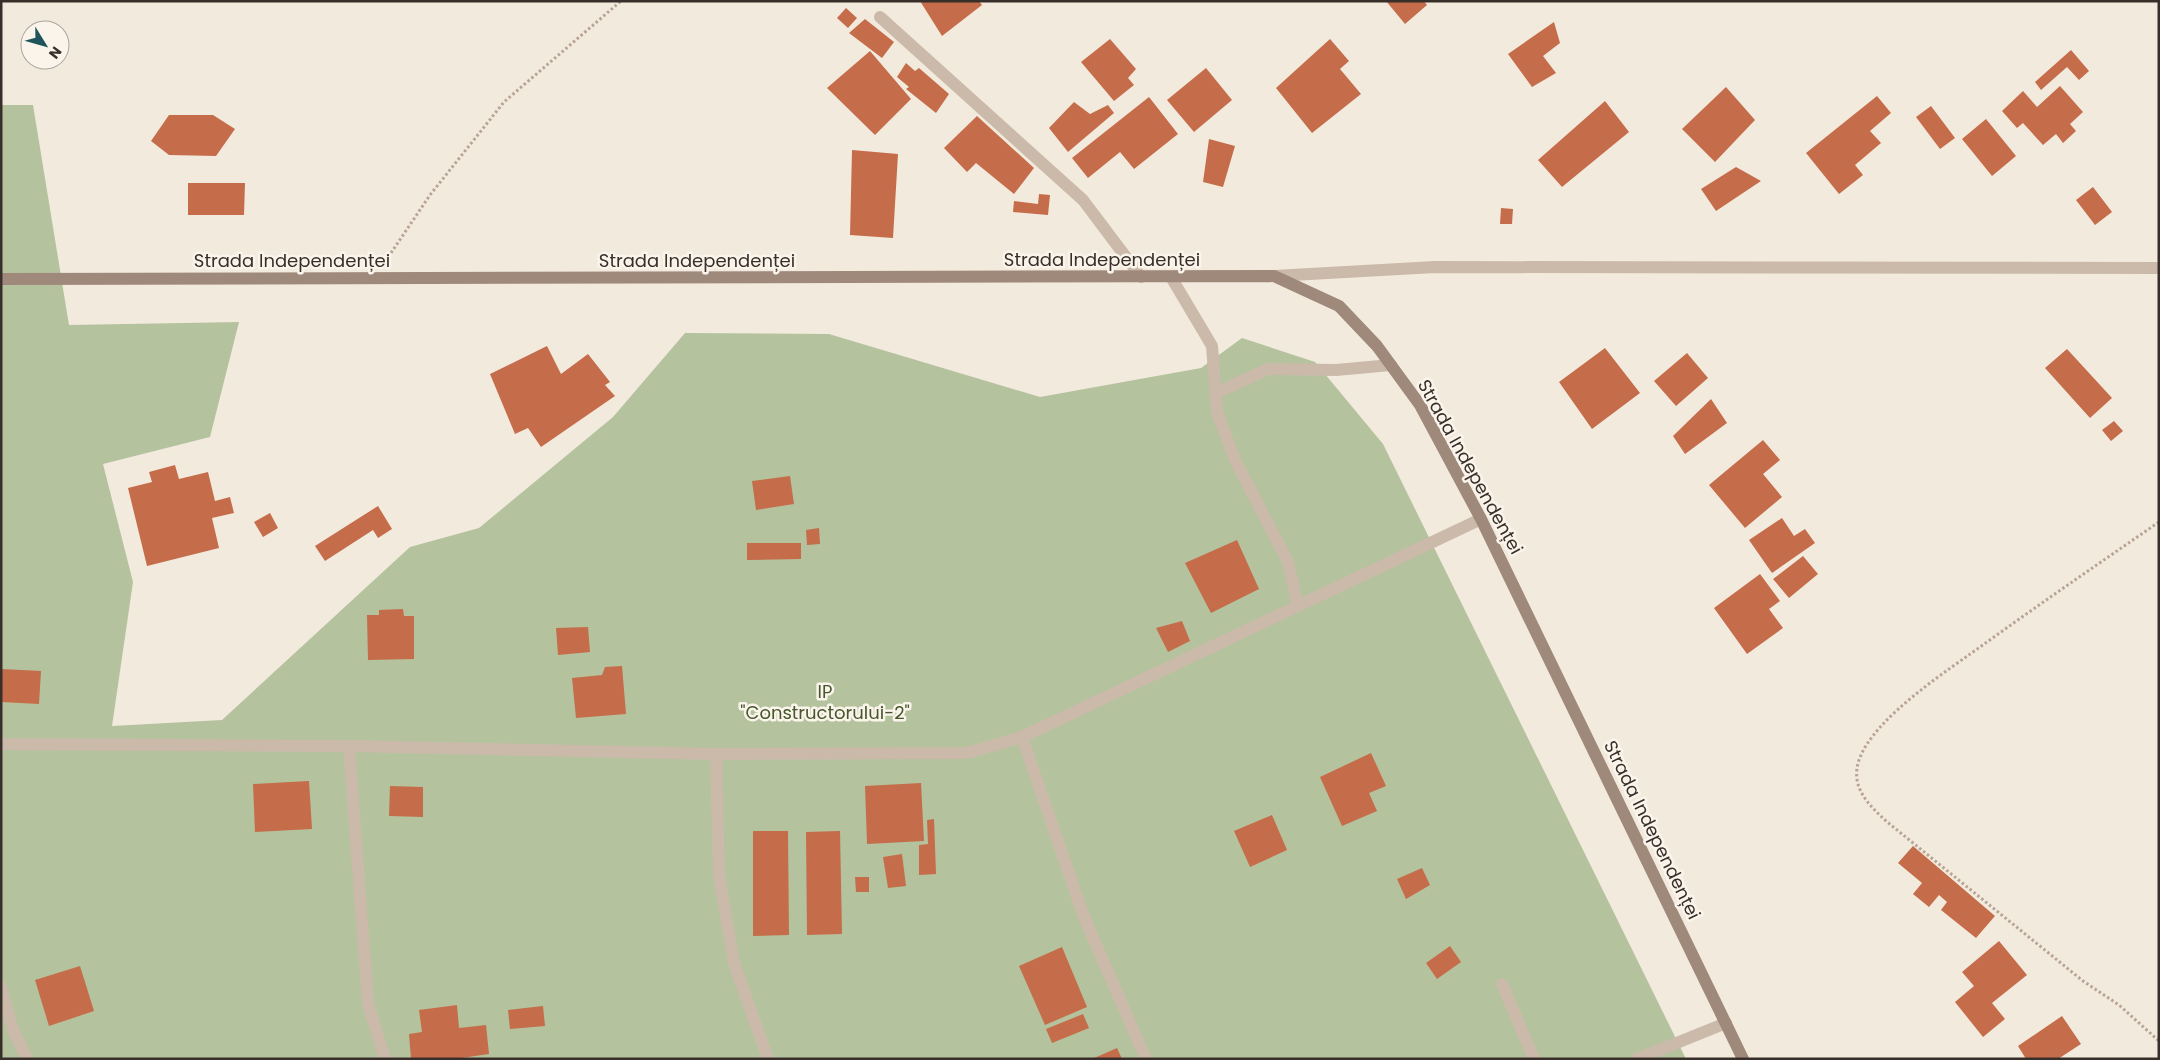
<svg xmlns="http://www.w3.org/2000/svg" width="2160" height="1060" font-family="Poppins,sans-serif">
<style>
.green{fill:#b5c29e}
.building{fill:#c56c4a}
.lines{fill:none;stroke-linecap:round;stroke-linejoin:round}
.path{stroke:#b7a494;stroke-width:3;stroke-dasharray:2.5 2.5;stroke-linecap:butt}
.service{stroke:#cbbaaa;stroke-width:12}
.minor{stroke:#cbbaaa;stroke-width:12}
.secondary{stroke:#9f897b;stroke-width:12}
.labels{text-anchor:middle;stroke-width:5;stroke-linejoin:round;paint-order:stroke}
.street-label{font-size:18px;fill:#382f2a;stroke:#faf4eb}
.park-label{font-size:18px;fill:#46572d;stroke:#faf4eb}
</style>
<rect width="100%" height="100%" fill="#f3eade"/>
<path class="green" d="M1 105H33L69 325 239 322 210 437 103 464 133 582 112 726 222 720 410 547 479 528 613 417 685 333 829 334 1040 397 1201 368 1242 338 1315 362 1383 444 1686 1059H1Z"/>
<path class="building" d="M920 1H979L982 5 942 36Z
M1386 1H1424L1427 5 1405 24Z
M846 8 857 18 848 28 837 18Z
M865 19 894 42 882 58 849 33Z
M1554 22 1560 43 1543 56 1556 73 1532 87 1508 54Z
M1110 39 1136 69 1128 78 1134 85 1114 101 1081 62Z
M1330 39 1349 61 1340 69 1361 94 1312 133 1276 88Z
M2071 50 2089 71 2079 80 2067 67 2041 90 2035 82Z
M870 51 911 99 875 135 827 88Z
M906 63 915 71 919 68 949 94 936 113 906 89 909 87 897 77Z
M1206 68 1232 100 1194 132 1167 100Z
M2060 86 2083 112 2070 124 2076 131 2063 143 2056 134 2043 145 2023 123 2017 128 2002 111 2023 91 2037 107Z
M1726 87 1755 120 1715 162 1682 129Z
M1877 96 1891 113 1870 131 1881 143 1855 165 1863 175 1839 194 1806 153Z
M1149 97 1178 134 1134 169 1120 152 1088 178 1072 158Z
M1605 101 1629 132 1562 187 1538 160Z
M1074 102 1090 114 1108 105 1114 113 1068 152 1049 128Z
M1931 106 1955 138 1940 149 1916 117Z
M169 115H213L235 129 216 156 169 155 151 141Z
M977 116 1034 168 1014 194 976 163 967 172 944 148Z
M1986 119 2016 156 1992 176 1962 139Z
M1209 139 1235 146 1223 187 1203 182Z
M852 150 898 154 893 238 850 235Z
M1736 167 1761 181 1716 211 1701 189Z
M188 183H245L244 215H188Z
M2093 187 2112 212 2095 225 2076 200Z
M1039 194 1050 195 1048 215 1013 212 1014 201 1038 204Z
M1501 208 1513 209 1512 224H1500Z
M547 346 561 374 588 354 610 382 605 385 615 396 541 447 528 428 515 434 490 374Z
M1605 348 1640 393 1592 429 1559 382Z
M2067 349 2112 398 2090 418 2045 368Z
M1687 353 1708 378 1676 406 1654 381Z
M1711 399 1727 423 1685 454 1673 436Z
M2114 421 2123 431 2111 441 2102 430Z
M1763 440 1780 460 1763 474 1782 497 1745 528 1709 485Z
M175 465 179 479 208 472 215 501 230 497 234 513 212 518 219 548 147 566 128 488 152 482 149 472Z
M790 476 794 504 756 510 752 481Z
M378 506 392 529 378 538 373 530 325 561 315 546Z
M270 513 278 528 263 537 254 522Z
M1782 518 1794 536 1805 529 1815 543 1772 573 1749 540Z
M819 528 820 544 807 545 806 530Z
M1237 540 1259 589 1211 613 1185 563Z
M747 543H801V559L747 560Z
M1803 556 1818 574 1789 598 1773 579Z
M1760 574 1780 601 1769 609 1783 628 1747 654 1714 608Z
M403 609 404 616H414V659L368 660 367 615H379V610Z
M1182 621 1190 641 1168 652 1156 628Z
M588 627 590 652 558 655 556 628Z
M622 666 626 714 576 718 572 678 602 675 605 667Z
M1 669 41 671 39 704 1 702Z
M1371 753 1386 786 1369 793 1377 811 1342 826 1320 777Z
M309 781 312 829 255 832 253 784Z
M921 783 924 841 867 844 865 786Z
M390 786 423 787V817L389 816Z
M1272 815 1287 850 1250 867 1234 831Z
M934 819 936 874 919 875V845L928 844 927 820Z
M753 831H788L789 935 753 936Z
M840 831 842 934 807 935 806 832Z
M1913 846 1995 916 1976 938 1941 910 1947 902 1939 895 1929 907 1913 894 1922 883 1898 863Z
M902 854 906 886 888 888 883 857Z
M1422 868 1430 885 1406 899 1397 879Z
M855 877H869V892H856Z
M1999 941 2027 975 1992 1003 2005 1019 1983 1037 1955 1002 1974 986 1962 972Z
M1450 946 1461 962 1437 979 1426 963Z
M1062 947 1087 1007 1045 1025 1019 966Z
M80 966 94 1011 49 1026 35 980Z
M457 1005 459 1028 486 1025 489 1054 454 1059H411L409 1034 422 1032 419 1010Z
M543 1006 545 1026 510 1029 508 1010Z
M1083 1014 1089 1028 1052 1043 1046 1029Z
M2062 1016 2081 1044 2058 1059H2026L2018 1046Z
M1117 1048 1122 1059H1092Z"/>
<g class="lines">
<path class="path" d="M391 253 430 195 504 102 621 1
M2159 522C2101 562 2044 601 1987 642 1950 669 1874 717 1859 760 1850 787 1868 804 1886 821L2083 981 2119 1005 2159 1041"/>
<path class="service" d="M1171 277 1212 346 1217 412 1235 460 1288 562 1298 606
M1216 393 1268 369 1336 370 1391 365
M1502 984 1534 1059
M1637 1059 1726 1023"/>
<path class="minor" d="M880 17 1083 200 1141 277
M1274 276 1435 267 2159 268
M1022 737 1084 917 1146 1059
M1 744 349 746 716 754 967 753 1022 737 1481 519
M349 746 368 1004 385 1059
M716 754 719 876 734 963 768 1059
M1 987 12 1027 27 1059"/>
<path class="secondary" d="M1 279 1274 276 1339 306 1377 346 1420 405 1481 519 1743 1059"/>
</g>
<g class="labels">
<g class="street-label">
<text x="1102" y="266">Strada Independenței</text>
<text x="292" y="267">Strada Independenței</text>
<text x="697" y="267">Strada Independenței</text>
<text transform="translate(1470 467) rotate(61)" y="6">Strada Independenței</text>
<text transform="translate(1652 830) rotate(64)" y="6">Strada Independenței</text>
</g>
<g class="park-label">
<text x="825" y="698">IP<tspan x="825" dy="21">"Constructorului-2"</tspan></text>
</g>
</g>
<rect width="2160" height="1060" fill="none" stroke="#382f2a" stroke-width="5"/>
<g transform="translate(45 45) rotate(127)"><circle r="24" fill="#faf4eb" stroke="#aca59e"/>
<path d="M0-4L9 19L0 12L-9 19Z" fill="#1f545a"/>
<text y="-8" font-size="14" font-weight="bold" text-anchor="middle" fill="#382f2a">N</text>
</g>
</svg>
